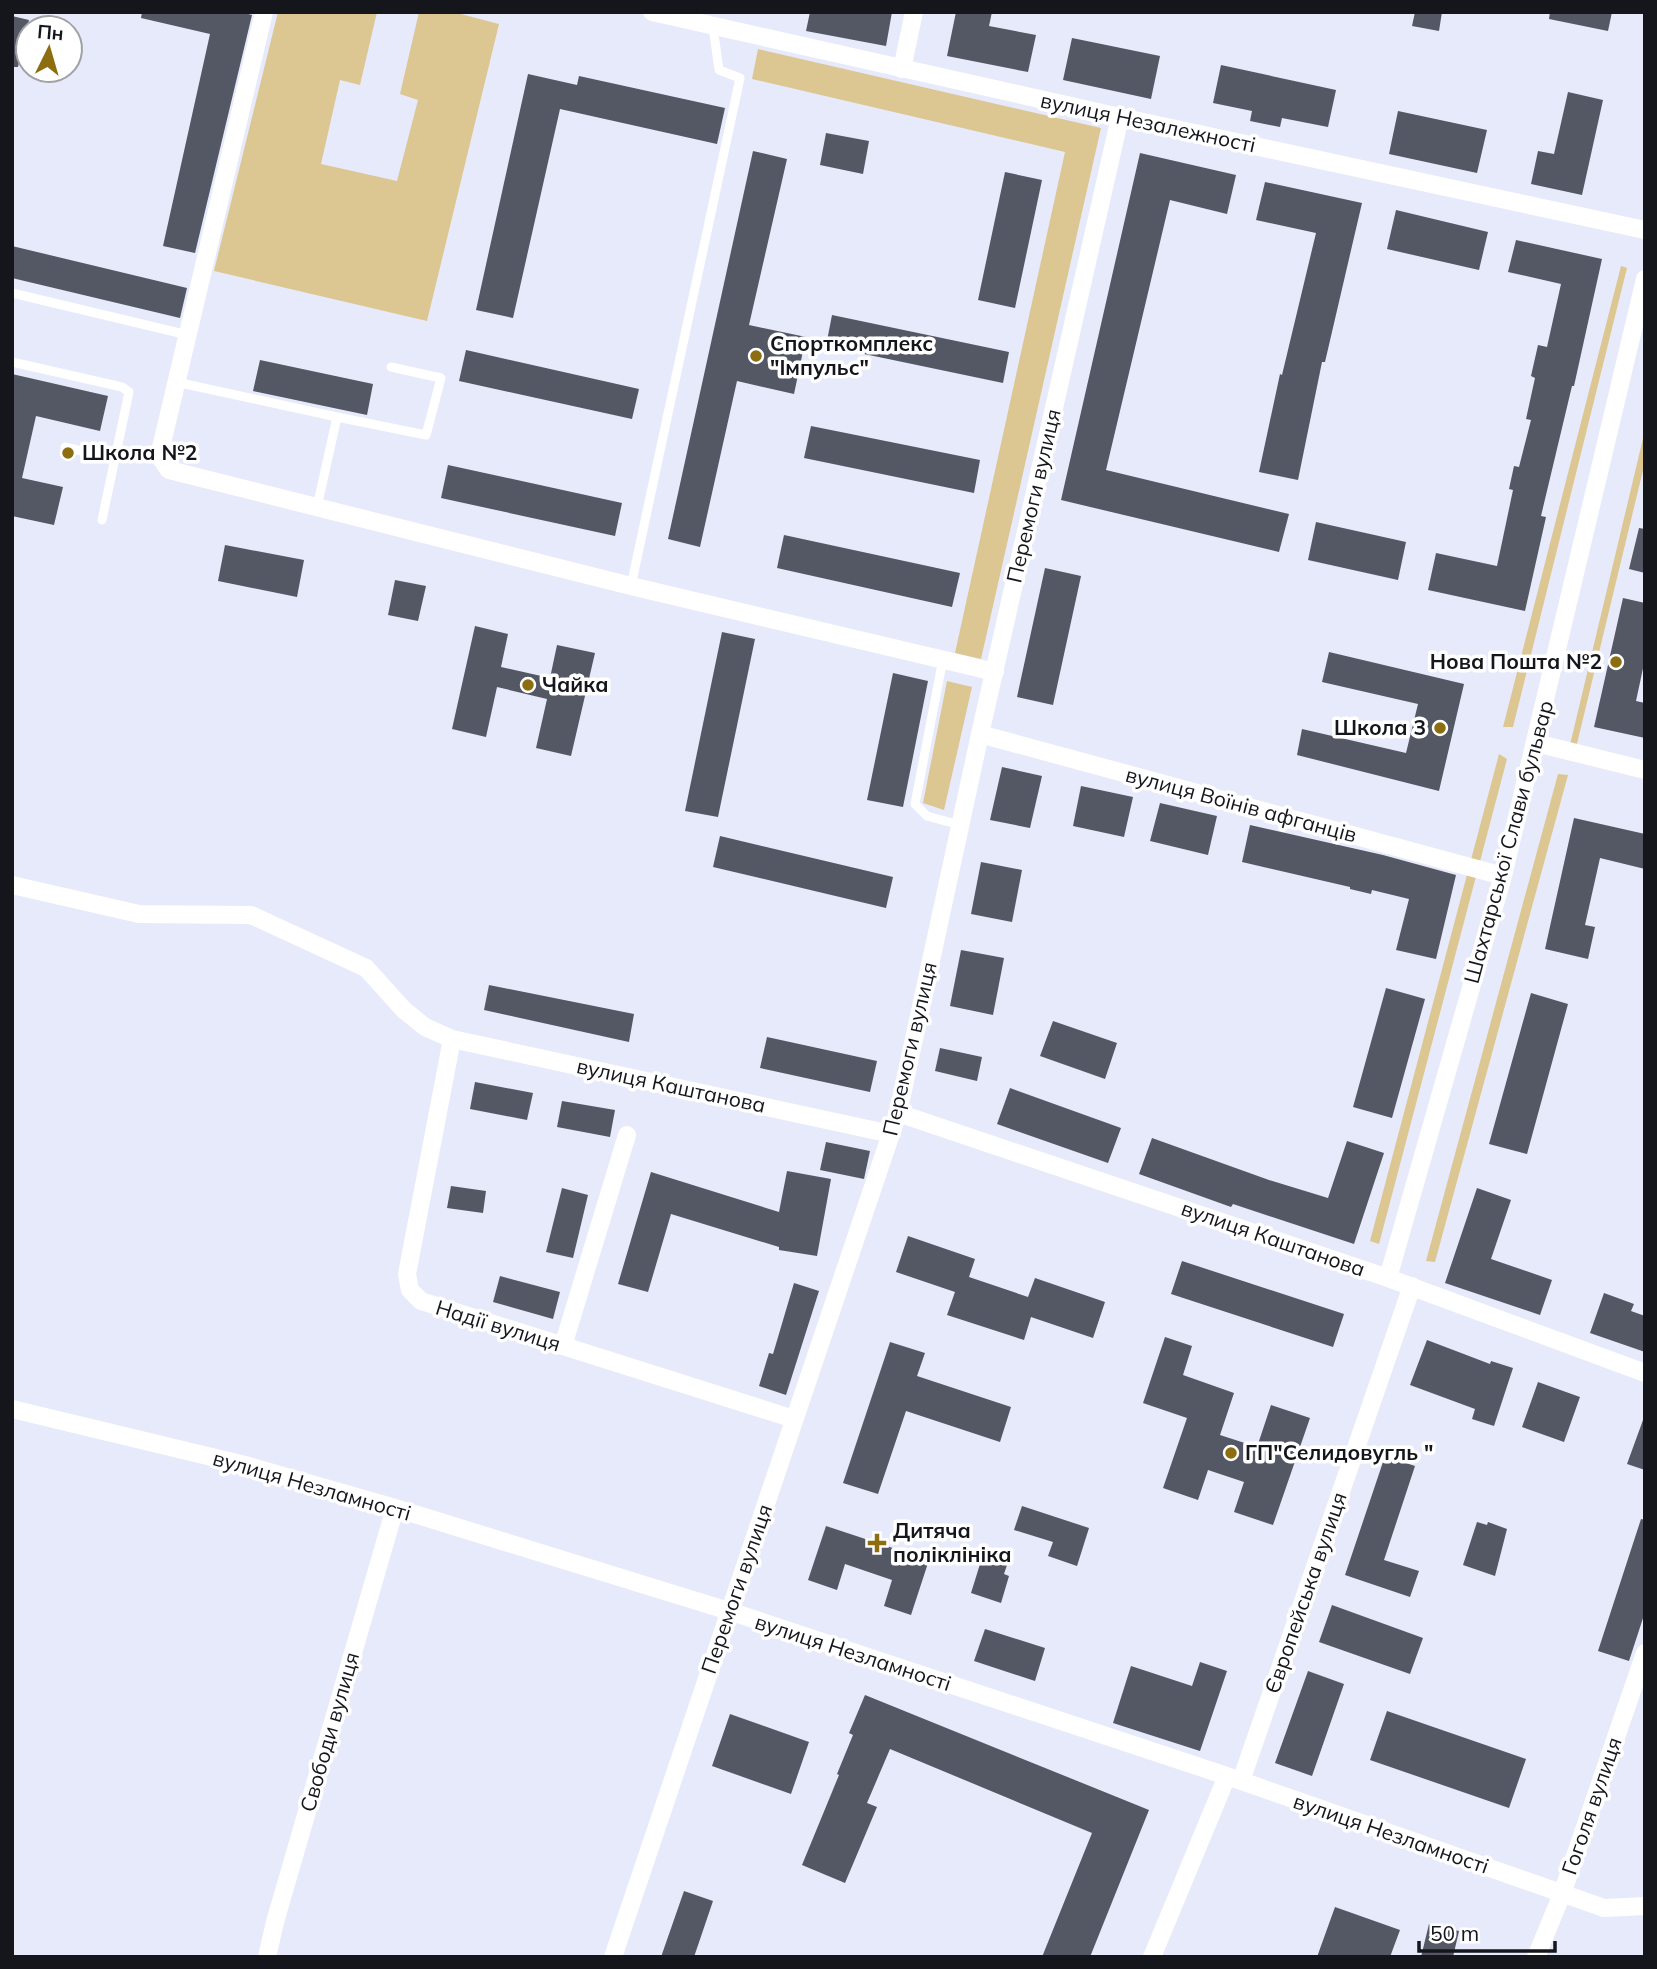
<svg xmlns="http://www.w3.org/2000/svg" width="1657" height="1969" font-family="Mulish,sans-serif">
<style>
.green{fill:#dcc692}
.building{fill:#545764}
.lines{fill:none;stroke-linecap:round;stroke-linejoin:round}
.lane{stroke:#fff;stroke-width:9}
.street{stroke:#fff;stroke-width:18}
.poi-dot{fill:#8c6e10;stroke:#fff;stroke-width:2.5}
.labels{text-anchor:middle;stroke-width:7;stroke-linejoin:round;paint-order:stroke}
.street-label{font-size:21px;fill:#15161c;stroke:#fff}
.poi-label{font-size:21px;font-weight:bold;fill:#15161c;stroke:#fff;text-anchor:start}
</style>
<rect width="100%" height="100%" fill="#e7eafa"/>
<path class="green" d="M278 12H377L360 85 340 80 321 164 397 181 418 100 400 94 419 12H453L499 24 427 321 214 271Z
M758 49 1101 128 981 659 955 653 1065 152 752 79Z
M1621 266 1627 268 1513 727H1503Z
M1645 430V462L1575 752 1569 749Z
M947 681 972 687 944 810 923 803Z
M1499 754 1507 759 1379 1244 1370 1241Z
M1558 774 1568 775 1435 1262 1426 1261Z"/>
<path class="building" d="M142 12H241L252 15 195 253 163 246 210 34 141 18Z
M810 12H892L886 46 806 31Z
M956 12H992L989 26 1036 35 1028 72 947 56Z
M1415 12H1442L1439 31 1412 26Z
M1550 12H1612L1608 31 1549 19Z
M12 16 29 20 18 67H12Z
M1072 38 1160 56 1151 99 1063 80Z
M1221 65 1336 90 1328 127 1282 118 1280 127 1250 121 1252 111 1213 103Z
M528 74 577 85 579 76 725 108 717 144 560 109 513 318 476 310Z
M1568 92 1603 100 1582 195 1531 184 1538 151 1554 154Z
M1398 111 1487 130 1477 173 1389 154Z
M826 133 869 141 863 174 820 165Z
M753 151 787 159 749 325 806 337 794 394 737 381 700 547 668 539Z
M1140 153 1236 175 1227 214 1170 200 1106 470 1289 514 1279 552 1061 500Z
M1005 172 1042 180 1015 308 978 300Z
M1265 182 1362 203 1325 362H1322L1298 480 1259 472 1280 374 1282 375 1316 233 1256 220Z
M1396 210 1488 232 1479 270 1387 249Z
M1516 240 1602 259 1574 386H1572L1541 516 1546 517 1525 611 1428 590 1436 553 1497 566 1513 490 1509 489 1514 466 1519 467 1531 420 1526 419 1535 378 1531 376 1538 345 1547 347 1561 284 1508 272Z
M12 246 187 288 180 318 12 278Z
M832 315 1009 352 1003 383 826 346Z
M466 350 639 389 632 419 459 381Z
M260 360 373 384 367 415 253 391Z
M12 374 108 396 100 431 36 416 22 478 63 487 54 525 12 516Z
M811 426 980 460 974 493 804 458Z
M448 465 622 503 615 536 441 498Z
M1316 522 1406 542 1398 580 1308 560Z
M1639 528 1645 529V573L1629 569Z
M784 535 960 573 952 607 777 568Z
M225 545 304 560 297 597 218 581Z
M1045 568 1081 576 1053 705 1017 697Z
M395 580 426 586 418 621 388 615Z
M1623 598 1645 603V659L1636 701 1645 703V738L1594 727Z
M475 626 508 634 501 667 550 678 557 645 595 653 571 756 536 748 547 699 497 687 486 737 452 729Z
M722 632 755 639 718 817 685 811Z
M1329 652 1464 684 1439 791 1297 755 1302 729 1406 753 1418 704 1322 682Z
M893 673 928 681 903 807 867 800Z
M1002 767 1042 776 1030 828 990 820Z
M1081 786 1133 797 1124 837 1073 826Z
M1160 803 1217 816 1208 855 1150 841Z
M1574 818 1645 834V869L1600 858 1585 925 1595 927 1588 959 1545 949Z
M1250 825 1383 855 1456 875 1436 959 1396 950 1409 899 1372 890 1371 894 1350 889V887L1242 862Z
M720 836 893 877 886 908 713 867Z
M981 862 1022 870 1012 922 971 914Z
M961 950 1004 958 993 1015 950 1006Z
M489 985 634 1014 629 1042 484 1010Z
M1386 988 1425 999 1392 1118 1353 1107Z
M1531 993 1568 1004 1527 1154 1489 1144Z
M1053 1021 1117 1043 1105 1079 1040 1056Z
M767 1037 877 1061 870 1092 760 1068Z
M940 1048 982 1057 977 1081 935 1071Z
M475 1082 533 1093 527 1120 470 1109Z
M1010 1088 1121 1128 1108 1163 997 1124Z
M562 1101 615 1110 610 1137 557 1127Z
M1152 1138 1269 1180 1328 1198 1347 1141 1384 1153 1354 1244 1233 1204 1231 1207 1139 1174Z
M826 1142 870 1151 864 1179 820 1170Z
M787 1171 831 1179 817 1256 779 1250V1247L671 1214 648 1292 618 1284 651 1172 779 1212Z
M451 1186 486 1191 483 1213 447 1208Z
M562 1188 588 1195 573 1258 546 1252Z
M1477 1188 1511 1200 1491 1259 1552 1280 1540 1315 1445 1283Z
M908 1236 975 1259 969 1277 1028 1297 1035 1278 1105 1302 1093 1338 1031 1317 1024 1340 947 1315 955 1292 896 1272Z
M1182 1261 1344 1314 1333 1347 1171 1294Z
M500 1276 560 1292 553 1319 493 1302Z
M794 1283 819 1291 786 1395 759 1386 769 1353 773 1354Z
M1604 1293 1634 1304 1631 1311 1645 1316V1352L1590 1333Z
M1165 1337 1192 1346 1183 1375 1234 1393 1220 1435 1257 1447 1271 1405 1310 1418 1273 1525 1234 1512 1244 1482 1208 1470 1198 1500 1163 1488 1187 1418 1143 1403Z
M1427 1340 1490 1364 1491 1361 1513 1368 1494 1426 1472 1419 1475 1409 1410 1385Z
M890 1342 925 1353 917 1376 1011 1407 1000 1442 906 1411 878 1494 843 1483Z
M1538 1382 1580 1397 1564 1442 1522 1427Z
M1643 1420H1645V1470L1627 1464Z
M1385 1456 1415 1466 1384 1560 1419 1571 1410 1597 1345 1575Z
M1022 1506 1089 1528 1077 1566 1048 1556 1053 1542 1014 1530Z
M1641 1519 1645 1520V1612L1629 1661 1598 1651Z
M1477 1522 1487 1525 1488 1522 1507 1529 1495 1576 1463 1565Z
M826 1526 929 1560 911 1615 884 1606 892 1580 845 1564 837 1590 808 1580Z
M985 1548 1010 1556 1004 1574 1009 1576 1001 1603 971 1593Z
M1332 1605 1423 1638 1410 1674 1319 1642Z
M985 1629 1045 1648 1035 1681 974 1661Z
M1200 1662 1227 1671 1200 1751 1113 1723 1131 1666 1192 1686Z
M1308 1671 1344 1684 1312 1776 1275 1763Z
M865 1695 1149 1810 1090 1957H1042L1092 1833 890 1749 867 1803 877 1807 845 1883 802 1865 839 1775 837 1774 853 1735 849 1733Z
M1387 1711 1526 1759 1509 1808 1370 1760Z
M730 1714 809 1742 791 1794 712 1766Z
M684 1891 713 1901 694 1957H661Z
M1335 1907 1400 1930 1390 1957H1317Z
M1429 1924 1459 1931 1453 1957H1421Z"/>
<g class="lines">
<path class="lane" d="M12 293 188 335
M12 362 122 387 129 392 102 520
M176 382 337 417 317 507
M337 417 426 435 441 378 391 367
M65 447 115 459
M631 586 740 78 719 70 713 27
M943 659 915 804 927 816 960 825"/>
<path class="street" d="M264 12 159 456 169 470 631 586 995 672
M652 12 1120 117 1645 230
M902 69 914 12
M980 734 1503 876
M1536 743 1645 770
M12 885 139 914 251 915 366 968 404 1010 425 1027 452 1039 891 1134
M452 1039 407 1274 410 1290 421 1301 794 1419
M898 1113 1388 1278 1645 1373
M1388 1278 1503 876 1645 279
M563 1346 627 1135
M12 1409 245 1465 395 1508 729 1611 1227 1776 1604 1908 1645 1906
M1241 1781 1412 1286
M267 1957 275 1922 395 1508
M613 1957 898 1113 980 734 1120 117
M1152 1957 1227 1776
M1536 1957 1562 1894 1645 1653"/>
</g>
<g class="poi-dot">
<circle cx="756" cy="356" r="7"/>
<circle cx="68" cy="453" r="7"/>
<circle cx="1616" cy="662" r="7"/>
<circle cx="528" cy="685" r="7"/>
<circle cx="1440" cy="728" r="7"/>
<circle cx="1231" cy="1453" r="7"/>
<path d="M873.5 1532.5h7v7h7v7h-7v7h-7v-7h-7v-7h7z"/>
</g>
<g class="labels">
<g class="street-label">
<text transform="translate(1148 123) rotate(12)" y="7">вулиця Незалежності</text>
<text transform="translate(1034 496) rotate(-77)" y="7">Перемоги вулиця</text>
<text transform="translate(1241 805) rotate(15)" y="7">вулиця Воїнів афганців</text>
<text transform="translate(1509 842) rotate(-75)" y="7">Шахтарської Слави бульвар</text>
<text transform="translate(910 1049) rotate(-77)" y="7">Перемоги вулиця</text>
<text transform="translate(671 1086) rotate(12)" y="7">вулиця Каштанова</text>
<text transform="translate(1273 1239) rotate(19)" y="7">вулиця Каштанова</text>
<text transform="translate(498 1326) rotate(17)" y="7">Надії вулиця</text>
<text transform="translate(312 1486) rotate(16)" y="7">вулиця Незламності</text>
<text transform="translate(737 1589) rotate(-71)" y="7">Перемоги вулиця</text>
<text transform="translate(1306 1593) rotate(-71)" y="7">Європейська вулиця</text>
<text transform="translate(853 1653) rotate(18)" y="7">вулиця Незламності</text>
<text transform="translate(330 1732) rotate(-74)" y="7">Свободи вулиця</text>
<text transform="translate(1592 1806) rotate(-71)" y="7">Гоголя вулиця</text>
<text transform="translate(1391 1834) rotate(19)" y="7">вулиця Незламності</text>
</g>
<g class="poi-label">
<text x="770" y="351">Спорткомплекс<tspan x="770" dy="24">"Імпульс"</tspan></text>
<text x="82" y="460">Школа №2</text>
<text x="1602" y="669" text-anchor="end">Нова Пошта №2</text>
<text x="542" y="692">Чайка</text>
<text x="1426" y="735" text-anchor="end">Школа 3</text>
<text x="1245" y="1460">ГП"Селидовугль "</text>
<text x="893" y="1538">Дитяча<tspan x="893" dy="24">поліклініка</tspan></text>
</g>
</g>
<rect width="1657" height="1969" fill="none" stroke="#15161c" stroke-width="28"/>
<g transform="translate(49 49) rotate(5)"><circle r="33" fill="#ffffff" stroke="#a1a2a4" stroke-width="2"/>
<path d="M0-5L12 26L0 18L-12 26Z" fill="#8c6e10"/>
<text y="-10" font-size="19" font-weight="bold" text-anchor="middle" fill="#15161c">Пн</text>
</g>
<path d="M1419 1941v10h136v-10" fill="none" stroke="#15161c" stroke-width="3.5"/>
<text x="1430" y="1941" font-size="21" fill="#15161c" stroke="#ffffff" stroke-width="5" paint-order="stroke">50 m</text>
</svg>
